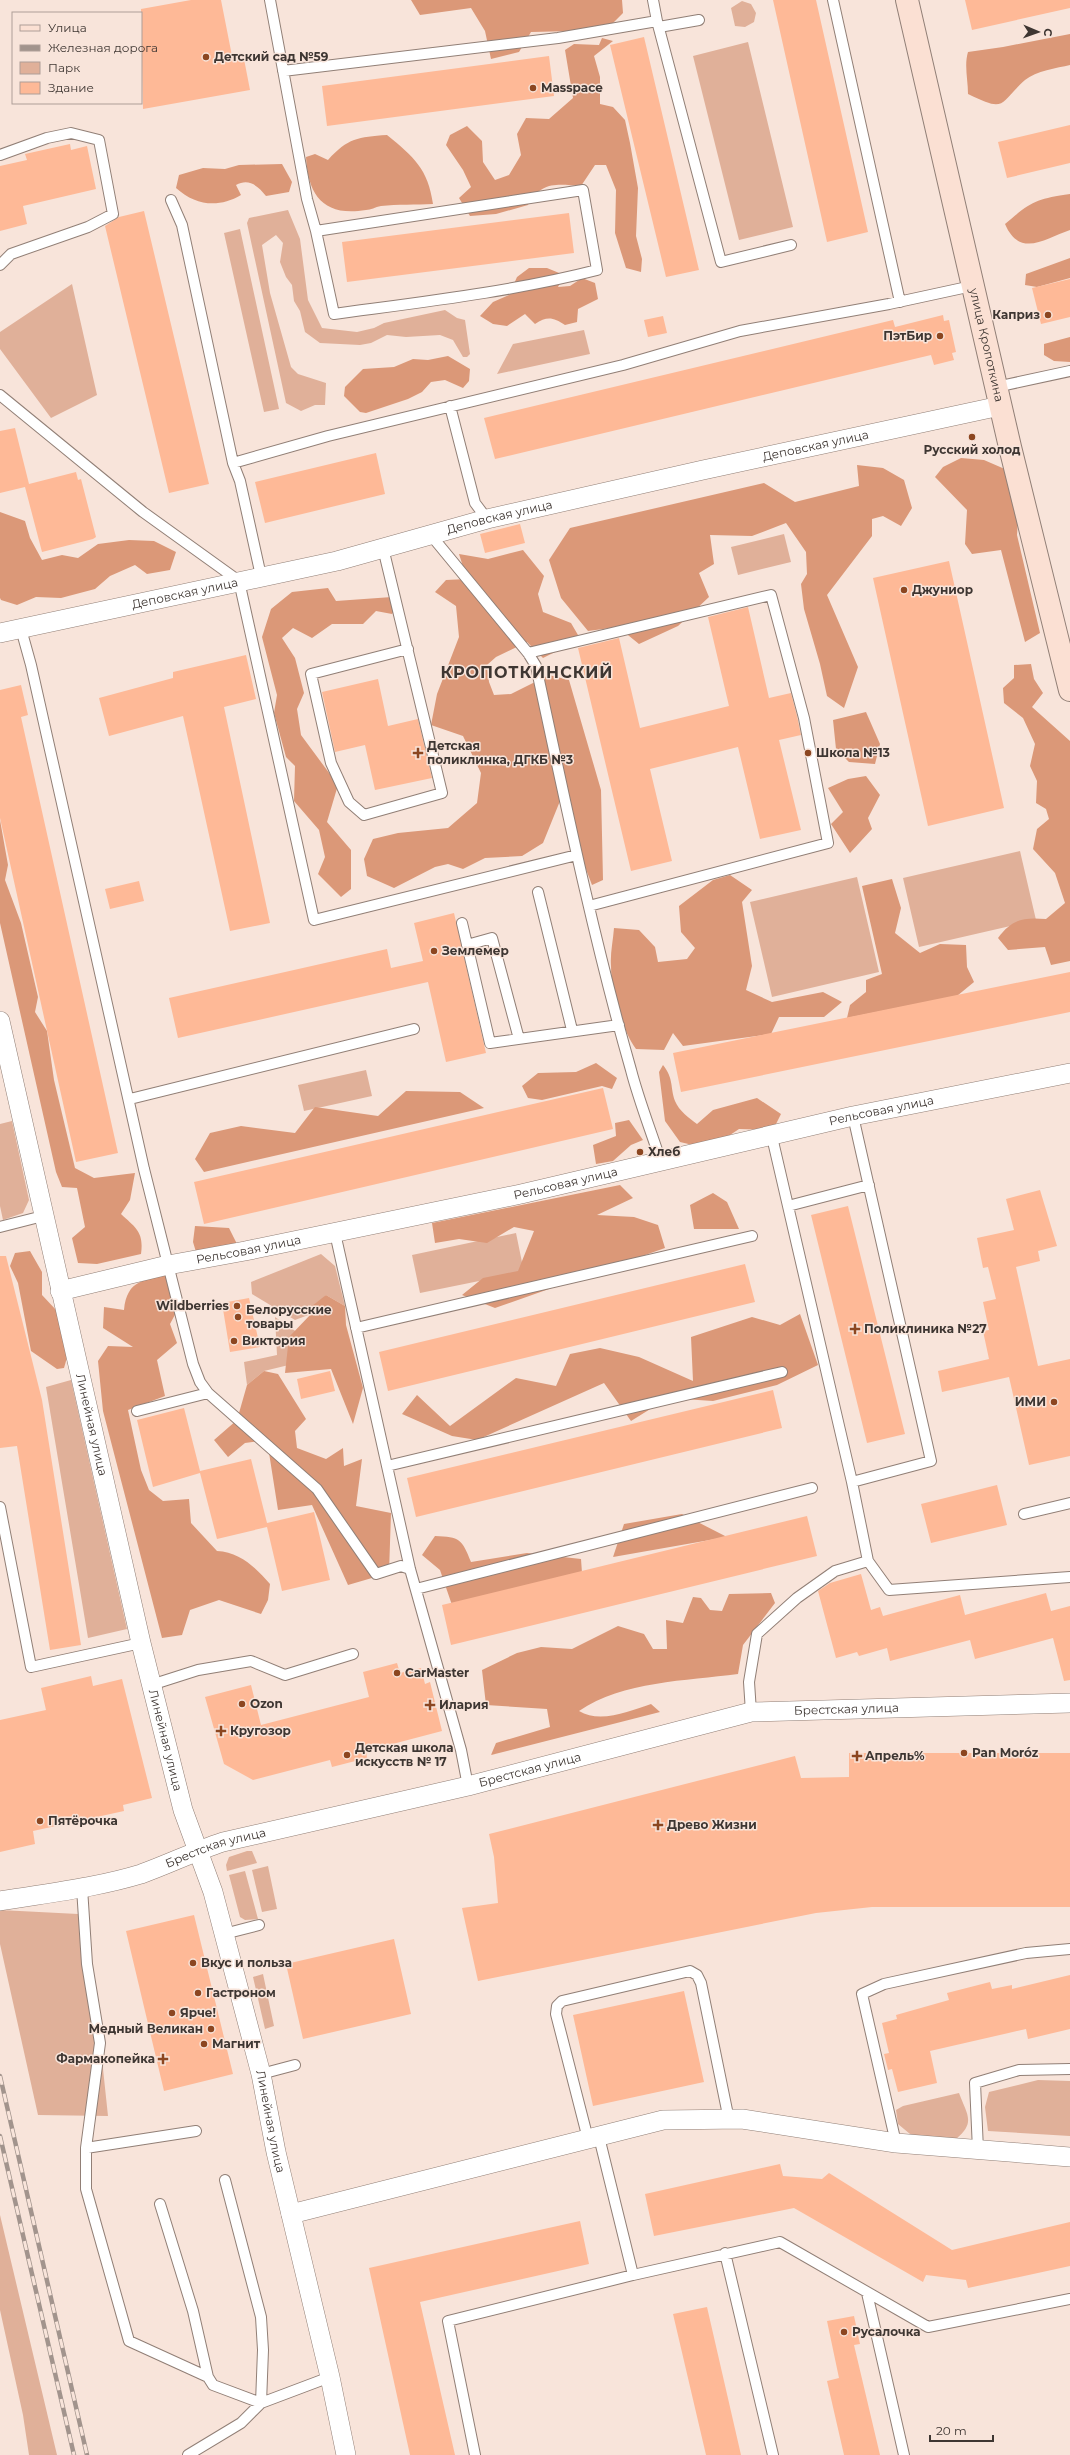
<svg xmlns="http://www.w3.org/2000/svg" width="1070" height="2455" font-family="Montserrat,sans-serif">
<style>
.green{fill:#e0b099}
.forest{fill:#db9878}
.building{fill:#feb997}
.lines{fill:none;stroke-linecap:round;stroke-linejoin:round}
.service-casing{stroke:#917f76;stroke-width:12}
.minor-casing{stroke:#917f76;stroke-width:20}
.secondary-casing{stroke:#917f76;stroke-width:24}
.service{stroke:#fff;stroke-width:10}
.minor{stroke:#fff;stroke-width:19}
.secondary{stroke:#fbe0d3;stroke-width:22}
.rail-casing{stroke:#a2948d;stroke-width:4.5}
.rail{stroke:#f8e4da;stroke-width:3;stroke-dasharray:9;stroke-linecap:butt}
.poi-dot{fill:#8c4620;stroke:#f8e4da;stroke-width:1.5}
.labels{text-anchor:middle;stroke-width:3;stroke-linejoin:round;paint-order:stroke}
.poi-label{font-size:12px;font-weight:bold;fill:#3e3632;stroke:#f8e4da;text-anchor:start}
.street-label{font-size:12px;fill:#3e3632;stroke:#f8e4da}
.district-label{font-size:16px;font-weight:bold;letter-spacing:1px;fill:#3e3632;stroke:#f8e4da}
</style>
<rect width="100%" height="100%" fill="#f8e4da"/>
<path class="green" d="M742 1 751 4 756 13 754 22 745 27 735 26 731 8Z
M748 42 793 227 739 240 693 56Z
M288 210 300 239 308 300 322 328 357 332 374 328 384 323 445 310 457 318 465 320 470 354 467 357H463L453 340 440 335 406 337 387 335 371 343 360 345 320 343 305 332 300 311 294 301 292 285 286 277 280 262 283 243 276 235 262 245 270 293 291 367 298 374 326 383 325 405H315L301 411 286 403 247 223 249 218Z
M240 229 279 409 264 412 224 233Z
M72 284 97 395 51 418 0 349V332Z
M584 330 590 354 497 374 513 344Z
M784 534 791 562 738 575 731 547Z
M1020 851 1036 920 919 947 903 878Z
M857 877 879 972 772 997 750 902Z
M366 1070 372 1096 304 1111 298 1085Z
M12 1121 29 1200 23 1213 3 1220 0 1206V1124Z
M516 1233 524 1272 420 1293 412 1255Z
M321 1254 335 1266 345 1306 326 1295 311 1314 295 1320 252 1294 251 1282Z
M275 1317 330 1355 264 1371 247 1385 244 1362 277 1355Z
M71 1380 127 1629 88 1638 46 1387Z
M247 1851H252L257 1863 227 1871 226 1865 229 1857Z
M268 1866 277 1909 262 1912 252 1870Z
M245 1871 258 1919 245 1920 240 1917 229 1875Z
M0 1910 78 1914 87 1918 108 2116 38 2115 0 1944Z
M263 1974 274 2026 265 2029 253 1977Z
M1038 2080 1070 2081V2136L988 2131 985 2107 989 2092Z
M959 2093C967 2115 976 2122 956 2139H916L898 2124 896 2110 903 2106Z
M0 2215 57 2455H29L23 2415 0 2310Z"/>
<path class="forest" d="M411 0H622L623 13 611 25 573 31 531 32 519 52 491 59 485 31 471 8 420 15Z
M1070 34V65C1057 68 1036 71 1025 80 998 104 1007 113 968 94 968 80 964 65 968 52L1003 47Z
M602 38 613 41 594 56 600 77V104L613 107 625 120 630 143 638 188 636 236 642 259 641 272 626 268 615 233 616 190 606 165H595L581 186C557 184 541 181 528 205L496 214 470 216 459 198 471 187 463 170 446 145 450 135 467 126 482 141 483 162 495 180 509 175 521 155 517 134 526 118 549 119 573 98 565 50 574 44 599 45Z
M387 135C414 157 428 169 433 204 416 205 397 204 381 206 375 207 371 210 366 210 324 217 308 196 306 157L315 154 328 160C348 138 358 137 387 135Z
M282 164 292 182 289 192 266 196C258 186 249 178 236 185L241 195C219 208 196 206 176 188L179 175 203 168 225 169 239 165Z
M1070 194V230C1046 238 1020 259 1005 224 1031 202 1035 199 1070 194Z
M1070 258V278L1037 287 1025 285 1026 274Z
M529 268H547L564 275 558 287 570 286 582 278 595 283 598 299 578 309 577 322 565 325C553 317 547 316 535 324L525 314 507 326 493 324 480 316 493 302 509 295 517 277Z
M1070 337V362L1054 361 1044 355V344Z
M448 356 470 369 469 381 463 388 445 380 431 382 422 392 408 399 366 413 360 412 344 396 345 387 363 369 394 367 413 359 428 360Z
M961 458 984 460 1021 476 1017 535 1040 633 1025 642 1001 550 972 554 965 544 967 510 935 477 943 467Z
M857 465 883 468 904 480 912 508 901 526 883 516 872 519V536L827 595 858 667 844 708 827 696 820 664 804 609 801 584 807 574 806 552 786 523 752 536 710 535 714 564 699 573 709 597 678 626 639 644 618 627 588 631 561 598 549 560 570 528 764 483 795 502 859 486Z
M0 512 25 521 30 538 42 560 62 555 78 558 98 544 129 540 154 541 176 552 170 570 147 574 135 565 110 576 95 589 61 598 36 597 17 605 1 600 0 598Z
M523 550 544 576 538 594 543 612 571 623 578 635 569 645 543 658 527 642 496 657 487 665 489 682 494 695 511 694 549 675 569 680 601 790 603 880 592 885 560 801 543 843 522 856 485 858 463 869 448 864 435 867 394 888 367 876 364 859 373 839 398 833 448 828 477 803 481 773 463 736 431 725 437 694 459 637 456 606 435 592 446 580 467 579 459 554 488 559Z
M328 588 336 601 392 597 397 607 392 614 376 611 363 624H332L312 638 293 628 282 638 295 658 304 693 297 709 301 735 338 785 327 822 351 850V889L341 897 318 874 325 857 319 830 294 801 295 766 286 757 274 713 277 695 262 637 271 609 292 592Z
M1031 664 1034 679 1043 693 1032 707 1070 741V961L1051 965 1045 947 1008 950 998 938C1012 919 1024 917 1046 919L1065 903 1055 873 1033 849 1037 829 1049 819 1046 809 1036 803 1037 781 1030 766 1035 744 1023 718 1004 703 1003 688 1014 678V665Z
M866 712 880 744 875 764 849 762 836 749 833 720Z
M866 776 880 795 868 818 872 829 850 853 831 824 843 812 828 788 848 779Z
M0 820 8 865 5 880 21 923 38 997 35 1012 47 1031 54 1080 75 1168 94 1178 135 1173 130 1200 121 1214C136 1228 144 1232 141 1254L97 1264 78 1263 72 1238 85 1227 77 1188 62 1187 56 1172 0 923Z
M730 875 752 890 742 902 752 966 746 990 772 1002 823 992 842 1002 824 1017H779L771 1034 683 1046 673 1033 664 1050 636 1049C622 1030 611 990 611 966 610 954 613 941 614 928L639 930 655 947 658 962 687 959 695 948 681 932 679 906 713 880Z
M892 879 901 908 895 933 920 953 940 944 966 945 967 967 974 982 957 996 847 1018 850 1005 866 992V980L882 974 862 886Z
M596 1063 617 1078 612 1089 602 1086 542 1100 528 1098 522 1086 538 1073 576 1072Z
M663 1065C674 1079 670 1087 675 1101 679 1111 689 1118 697 1124L713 1110 757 1098 781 1114 773 1130 739 1129 724 1139 697 1146 680 1142 665 1121 659 1072Z
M406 1091 460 1092 484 1108 204 1172 195 1159 210 1133 241 1126 295 1133 315 1107 378 1116Z
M629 1120 643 1140 631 1145 613 1161 596 1164 593 1145 616 1136 615 1123Z
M620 1185 633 1198 597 1215 634 1217 658 1225 665 1248 495 1308 462 1295 483 1278 518 1271 534 1231 514 1227 487 1243 459 1239 435 1243 432 1223Z
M713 1193 727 1202 739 1229H694L690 1205Z
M195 1226 229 1228 236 1242V1251L196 1252 193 1242Z
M30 1251 42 1272V1295L57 1311 68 1354 64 1368 57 1369 31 1351 18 1283 10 1266 15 1253Z
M171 1274 178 1309 170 1324 177 1343 157 1360 165 1396 128 1410 141 1470 149 1490 163 1501 189 1499 191 1523 217 1551C240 1552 256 1568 270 1584L268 1600 261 1614 219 1600 190 1610 182 1635 162 1638 103 1411 98 1361 108 1346 133 1347 103 1328 104 1307 124 1310C127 1279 145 1280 171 1274Z
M326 1295 345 1306 346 1325 363 1388 353 1424 331 1369 285 1373 289 1337 311 1314 312 1306Z
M800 1314 818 1365 777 1385 713 1401 668 1398 631 1421 604 1383 477 1440 452 1436 402 1414 417 1395 450 1426 516 1378 556 1386 570 1354 600 1348 639 1357 693 1381 691 1337 752 1317 780 1325Z
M264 1371 278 1374 306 1419 295 1431 297 1448 326 1459 343 1448 344 1466 362 1459 356 1506 391 1513 389 1573 348 1585 312 1505 278 1510 267 1440 245 1443 228 1457 214 1440 237 1420 247 1385Z
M682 1514 727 1537 613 1557 624 1524Z
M435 1536C460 1537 462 1539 471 1562L527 1553 581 1559 582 1573 453 1608 440 1570 422 1555Z
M771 1593 775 1603 743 1645 738 1674C686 1681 623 1681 579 1711 600 1724 630 1711 651 1704L660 1712 491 1755 496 1743 550 1727 547 1709 486 1705 482 1670 517 1653 541 1647 572 1649 618 1626 644 1634 653 1649H667L666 1620 683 1623 693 1597 701 1598 710 1610 722 1611 729 1594Z"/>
<path class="building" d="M191 0H221L233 61 244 59 250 90 143 109 141 9Z
M773 0H816L868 232 827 242Z
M965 0H1070V8L972 30Z
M644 37 699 270 666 277 610 45Z
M549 56 554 96 327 126 322 86Z
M1070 125V163L1007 178 998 142Z
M70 144 71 150 87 146 96 189 23 206 27 224 0 231V166L27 160 25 154Z
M144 211 209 484 169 493 105 226 119 217Z
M569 213 574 253 347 282 342 242Z
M1070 279V317L1041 324 1032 288Z
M943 315 944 321 949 320 956 352 952 353 954 360 934 365 931 355 495 459 484 418 893 320 895 327Z
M663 316 667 333 648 337 644 320Z
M15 428 29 484 76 472 78 480 81 479 96 537 93 539 42 552 25 487 0 493V431Z
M376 453 385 494 265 523 255 482Z
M520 524 525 543 485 553 480 534Z
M949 561 1004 808 928 826 873 578Z
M748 607 769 698 791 693 797 716 801 735 779 740 801 830 760 839 738 747 650 769 672 861 631 871 578 648 619 638 640 728 729 706 708 617Z
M246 655 256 699 224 707 270 923 230 931 183 716 109 736 99 698 173 678V672Z
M378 679 388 726 418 719 432 778 375 790 365 745 335 752 322 692Z
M21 685 28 715 21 717 118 1153 76 1162 0 818V690Z
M139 881 144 901 110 909 105 889Z
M454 913 486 1053 446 1062 428 982 178 1038 169 998 387 949 391 968 423 961 414 923Z
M1070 972V1012L681 1092 673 1053Z
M603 1088 613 1129 204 1224 194 1182Z
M1040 1190 1057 1246 1038 1251 1040 1261 1016 1267 1038 1366 1070 1359V1456L1029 1465 1009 1377 942 1392 938 1371 989 1359 983 1331 989 1330 983 1302 996 1299 988 1267 983 1268 977 1238 1014 1230 1006 1199Z
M848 1206 905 1434 867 1443 811 1215Z
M0 1256H6L42 1400 81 1645 50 1650 17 1446 0 1448Z
M745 1264 755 1302 388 1391 379 1352Z
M249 1298 260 1347 230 1352 222 1303Z
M330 1371 335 1391 301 1399 297 1379Z
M773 1390 782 1428 416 1517 407 1478Z
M184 1408 200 1471 251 1459 267 1523 314 1512 330 1580 282 1591 267 1527 217 1539 200 1473 153 1487 137 1420Z
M997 1485 1007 1525 931 1543 921 1504Z
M807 1516 817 1556 451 1645 442 1605Z
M861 1574 871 1610 880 1607 883 1616 960 1595 965 1615 1046 1593 1051 1611 1070 1606V1680L1064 1681 1053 1638 975 1659 970 1640 890 1661 887 1648 859 1656 857 1652 836 1658 818 1591 830 1583Z
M397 1663 400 1673 421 1668 425 1684 430 1682 442 1731 366 1751 367 1758 332 1767 330 1760 253 1780 224 1764 205 1697 251 1685 261 1725 369 1697 363 1672Z
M91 1676 93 1686 122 1679 152 1798 123 1805 124 1811 33 1831 35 1844 0 1852V1720L46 1710 41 1688Z
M849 1753H1070V1907H872L816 1913 478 1981 462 1908 498 1903 494 1857 489 1834 795 1756 801 1778 849 1777Z
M194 1915 233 2074 164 2091 126 1931Z
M394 1939 411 2014 303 2039 286 1964Z
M1070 1975V2029L1028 2039 1026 2029 930 2051 937 2083 898 2092 892 2069 888 2070 884 2054 889 2053 882 2023 897 2019 896 2015 949 2000 947 1993 990 1982 992 1989 1012 1985V1989Z
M684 1991 704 2082 593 2106 573 2015Z
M780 2164 783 2176 822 2179 829 2173 952 2250 1070 2222V2266L968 2288 966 2280 926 2275 923 2282 794 2208 654 2236 645 2194Z
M580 2221 589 2264 420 2302 455 2455H410L369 2268Z
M707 2307 741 2455H706L673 2314Z
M854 2316 860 2344 854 2345 880 2455H844L827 2381 839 2378 827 2321Z"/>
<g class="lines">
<defs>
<path id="service" d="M270 0 307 199 316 231 334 314C422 302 511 292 597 270L583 190 316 231
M653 0 657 21
M833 0 900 302
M659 27 699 20
M283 71 558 38 657 21 721 262 791 245
M0 155 47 138 71 133 99 140 113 214 88 227 11 254 0 265
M171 200 182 225 233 463 240 481 261 576
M996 387 1070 371
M0 395 143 512 239 581 314 920 577 855
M450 406 475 503 487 519
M233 463 328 436 623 365 740 331 889 304 972 286
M430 534 528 653 536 666C565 801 593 937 631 1070 639 1101 651 1131 661 1162
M383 548 442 793 364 815 349 802 331 763 311 674 408 649
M21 629 31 665 144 1169 193 1364 200 1382 208 1393 317 1489 376 1574 401 1566 410 1569
M528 653 771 595 804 718 828 843 589 906
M538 892 572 1030
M462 923 490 1043 619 1025
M467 945 492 938 519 1039
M130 1099 414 1029
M772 1137 852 1482 868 1561 889 1590 1070 1577
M788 1206 869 1185
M0 1227 43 1216
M335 1233 410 1569 461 1750 468 1786
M356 1328 752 1236
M137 1411 208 1393
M387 1466 782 1372
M852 1482 931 1461 853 1116
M0 1507 31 1667 141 1643
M1024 1514 1070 1503
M416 1589 812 1488
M151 1685 198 1670 251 1661 285 1675 353 1654
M751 1712 749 1682 757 1634 797 1598 835 1571 868 1561
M82 1888 87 1964 100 2043 86 2148
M224 1934 259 1925
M261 2074 295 2065
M196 2131 86 2148V2189L129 2341 208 2377
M599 2137 633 2275 780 2242 928 2327 1070 2299
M586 2140 587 2135 556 2014 557 2006 562 2001 690 1971 697 1975 701 1983 729 2120
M896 2143 862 1994 884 1984 1026 1953 1070 1949
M978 2150 975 2083 1019 2070 1070 2069
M225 2180 261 2317 263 2350 261 2403 330 2377
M160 2204 193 2311 208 2377 213 2385 261 2403 241 2423 188 2455
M725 2253 773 2455
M867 2293 904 2455
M475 2455 448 2321 633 2275"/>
<g id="minor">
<path id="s1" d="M0 633 337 561 487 519 703 470 1000 406"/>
<path id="s2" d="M0 1021 141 1643 183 1810 213 1892 261 2074 276 2152 330 2377 346 2455"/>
<path id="s3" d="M60 1291 168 1265 245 1251 521 1194 853 1116 1070 1073"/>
<path id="s4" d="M0 1901C47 1893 95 1888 141 1874 169 1864 195 1851 223 1842L468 1786 751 1712 1070 1703"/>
<path d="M291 2214 663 2120 742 2119 896 2143 1070 2157"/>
</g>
<g id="secondary">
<path id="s5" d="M907 0 1010 447 1070 690"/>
</g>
</defs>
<use href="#service" class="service-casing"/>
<use href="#minor" class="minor-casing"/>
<use href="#secondary" class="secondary-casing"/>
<use href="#service" class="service"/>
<use href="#minor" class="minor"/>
<use href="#secondary" class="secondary"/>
<defs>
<path id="rail" d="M0 2076 87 2455
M0 2136 74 2455"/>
</defs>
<use href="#rail" class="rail-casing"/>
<use href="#rail" class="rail"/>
</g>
<g class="poi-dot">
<circle cx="206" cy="57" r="4"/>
<circle cx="533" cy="88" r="4"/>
<circle cx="1048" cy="315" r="4"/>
<circle cx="940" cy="336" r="4"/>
<circle cx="972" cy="437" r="4"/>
<circle cx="904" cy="590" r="4"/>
<path d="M416 747h4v4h4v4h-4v4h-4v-4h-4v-4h4z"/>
<circle cx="808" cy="753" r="4"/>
<circle cx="434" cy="951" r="4"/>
<circle cx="640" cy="1152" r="4"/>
<circle cx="237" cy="1306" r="4"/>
<circle cx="238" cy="1317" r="4"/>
<path d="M853 1323h4v4h4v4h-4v4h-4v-4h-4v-4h4z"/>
<circle cx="234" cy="1341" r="4"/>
<circle cx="1054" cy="1402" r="4"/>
<circle cx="397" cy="1673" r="4"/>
<circle cx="242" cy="1704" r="4"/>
<path d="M428 1699h4v4h4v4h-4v4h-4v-4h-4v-4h4z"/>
<path d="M219 1725h4v4h4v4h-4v4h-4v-4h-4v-4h4z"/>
<circle cx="964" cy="1753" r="4"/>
<circle cx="347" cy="1755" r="4"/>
<path d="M855 1750h4v4h4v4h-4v4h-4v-4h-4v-4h4z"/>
<circle cx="40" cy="1821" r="4"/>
<path d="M656 1819h4v4h4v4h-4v4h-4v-4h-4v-4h4z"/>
<circle cx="193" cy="1963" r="4"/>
<circle cx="198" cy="1993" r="4"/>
<circle cx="172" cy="2013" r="4"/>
<circle cx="211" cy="2029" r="4"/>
<circle cx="204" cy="2044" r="4"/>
<path d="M161 2053h4v4h4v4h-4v4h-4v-4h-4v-4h4z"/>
<circle cx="844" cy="2332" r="4"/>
</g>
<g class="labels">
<g class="poi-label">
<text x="214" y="61">Детский сад №59</text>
<text x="541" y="92">Masspace</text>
<text x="1040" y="319" text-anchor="end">Каприз</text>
<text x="932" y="340" text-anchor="end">ПэтБир</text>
<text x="972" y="454" text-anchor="middle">Русский холод</text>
<text x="912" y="594">Джуниор</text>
<text x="427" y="750">Детская<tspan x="427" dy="14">поликлинка, ДГКБ №3</tspan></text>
<text x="816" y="757">Школа №13</text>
<text x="442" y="955">Землемер</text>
<text x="648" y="1156">Хлеб</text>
<text x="229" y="1310" text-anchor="end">Wildberries</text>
<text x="246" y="1314">Белорусские<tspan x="246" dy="14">товары</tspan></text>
<text x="864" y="1333">Поликлиника №27</text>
<text x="242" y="1345">Виктория</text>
<text x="1046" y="1406" text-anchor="end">ИМИ</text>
<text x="405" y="1677">CarMaster</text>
<text x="250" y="1708">Ozon</text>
<text x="439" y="1709">Илария</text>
<text x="230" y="1735">Кругозор</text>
<text x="355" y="1752">Детская школа<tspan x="355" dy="14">искусств № 17</tspan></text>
<text x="972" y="1757">Pan Moróz</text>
<text x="865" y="1760">Апрель%</text>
<text x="48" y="1825">Пятёрочка</text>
<text x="667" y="1829">Древо Жизни</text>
<text x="201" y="1967">Вкус и польза</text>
<text x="206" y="1997">Гастроном</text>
<text x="180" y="2017">Ярче!</text>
<text x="203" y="2033" text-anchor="end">Медный Великан</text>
<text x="212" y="2048">Магнит</text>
<text x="155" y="2063" text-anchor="end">Фармакопейка</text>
<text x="852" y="2336">Русалочка</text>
</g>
<g class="street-label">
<text dy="4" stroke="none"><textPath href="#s5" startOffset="354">улица Кропоткина</textPath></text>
<text dy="4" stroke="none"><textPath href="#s1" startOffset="837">Деповская улица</textPath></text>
<text dy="4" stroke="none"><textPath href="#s1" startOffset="513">Деповская улица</textPath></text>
<text dy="4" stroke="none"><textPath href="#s1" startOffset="189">Деповская улица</textPath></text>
<text dy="4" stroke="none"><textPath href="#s3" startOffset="841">Рельсовая улица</textPath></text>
<text dy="4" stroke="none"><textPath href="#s3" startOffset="517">Рельсовая улица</textPath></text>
<text dy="4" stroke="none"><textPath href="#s3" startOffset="193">Рельсовая улица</textPath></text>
<text dy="4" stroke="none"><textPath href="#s2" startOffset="414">Линейная улица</textPath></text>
<text dy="4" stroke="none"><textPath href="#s4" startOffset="871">Брестская улица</textPath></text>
<text dy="4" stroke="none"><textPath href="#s2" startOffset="738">Линейная улица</textPath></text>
<text dy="4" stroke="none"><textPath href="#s4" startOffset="547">Брестская улица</textPath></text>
<text dy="4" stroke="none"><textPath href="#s4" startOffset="223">Брестская улица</textPath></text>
<text dy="4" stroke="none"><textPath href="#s2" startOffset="1134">Линейная улица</textPath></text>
</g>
<g class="district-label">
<text x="527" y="678">КРОПОТКИНСКИЙ</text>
</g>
</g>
<rect x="12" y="12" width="130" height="92" fill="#f8e4da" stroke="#ae9e97"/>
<rect x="20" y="25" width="20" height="6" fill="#fbe0d3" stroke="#ae9e97"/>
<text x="48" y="32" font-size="12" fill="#3e3632">Улица</text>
<rect x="20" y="45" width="20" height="6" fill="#a2948d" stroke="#ae9e97"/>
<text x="48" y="52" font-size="12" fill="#3e3632">Железная дорога</text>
<rect x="20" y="62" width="20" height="12" fill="#e0b099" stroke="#ae9e97"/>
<text x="48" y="72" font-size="12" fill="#3e3632">Парк</text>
<rect x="20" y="82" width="20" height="12" fill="#feb997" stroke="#ae9e97"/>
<text x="48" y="92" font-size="12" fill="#3e3632">Здание</text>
<g transform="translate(1038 32) rotate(92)" stroke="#f8e4da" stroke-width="3" paint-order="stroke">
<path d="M0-3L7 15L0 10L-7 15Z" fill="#3e3632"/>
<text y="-6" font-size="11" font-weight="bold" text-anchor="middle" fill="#3e3632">С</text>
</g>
<path d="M930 2435v6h63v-6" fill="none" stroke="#3e3632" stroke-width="2"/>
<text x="936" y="2435" font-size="12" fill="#3e3632" stroke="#f8e4da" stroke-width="3" paint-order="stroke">20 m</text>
</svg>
